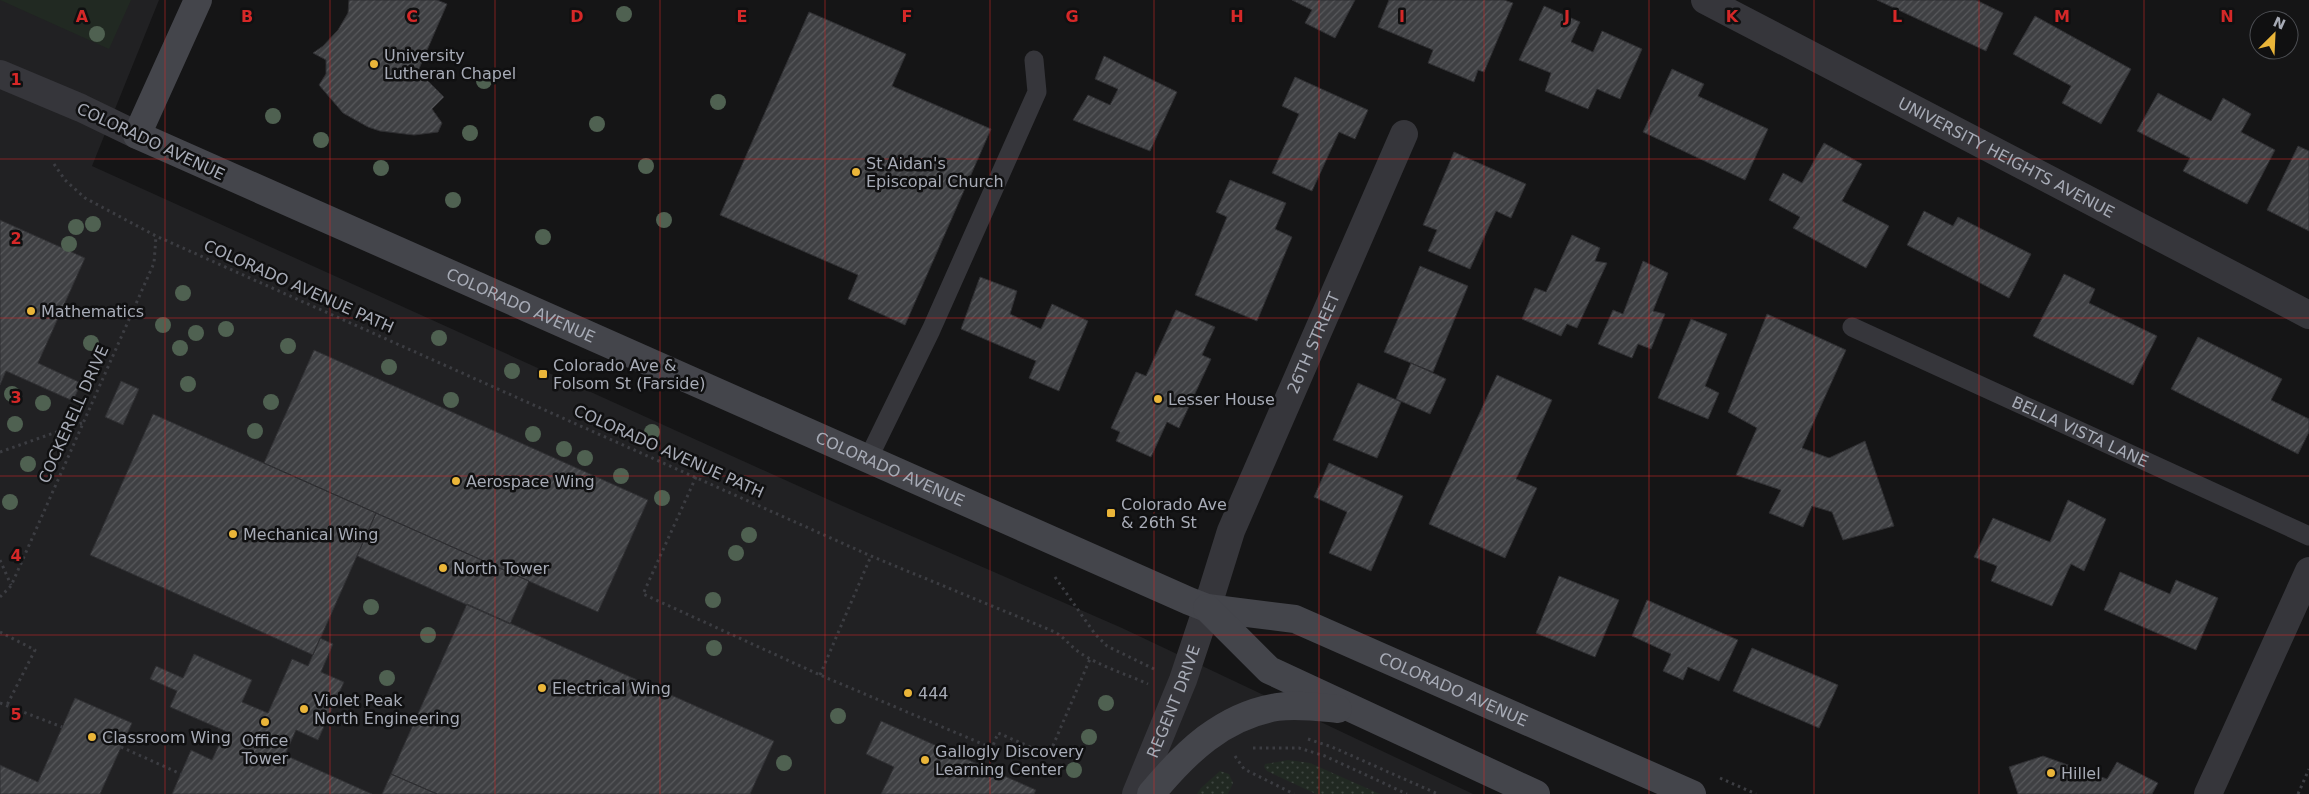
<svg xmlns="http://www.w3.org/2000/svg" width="2309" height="794" font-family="'DejaVu Sans',sans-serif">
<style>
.built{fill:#212123}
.green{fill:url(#green-dots)}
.pitch{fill:#212922}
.building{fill:url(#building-hatch);stroke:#2f2f32}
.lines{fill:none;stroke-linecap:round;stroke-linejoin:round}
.path{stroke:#3c3d42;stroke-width:3;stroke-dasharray:2.5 4;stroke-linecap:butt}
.service{stroke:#36363b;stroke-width:19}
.minor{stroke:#36363b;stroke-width:28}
.tertiary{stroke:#36363b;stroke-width:28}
.secondary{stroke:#44454b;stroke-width:28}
.tree{fill:#4f6151}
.grid{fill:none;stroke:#d62828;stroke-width:1;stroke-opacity:0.55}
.poi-dot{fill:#eab539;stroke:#101011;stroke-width:2}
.labels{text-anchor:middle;stroke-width:5;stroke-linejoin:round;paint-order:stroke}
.poi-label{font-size:16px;fill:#a7abb6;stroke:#101011;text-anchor:start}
.street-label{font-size:16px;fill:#a7abb6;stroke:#101011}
.grid-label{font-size:16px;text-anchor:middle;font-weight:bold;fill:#d62828;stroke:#101011;stroke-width:5;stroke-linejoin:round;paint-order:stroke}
</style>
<defs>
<pattern id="green-dots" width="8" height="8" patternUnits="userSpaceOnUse" patternTransform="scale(1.25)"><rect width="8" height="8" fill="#212922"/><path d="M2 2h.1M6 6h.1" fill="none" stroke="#3e4540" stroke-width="1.8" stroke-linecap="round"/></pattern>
<pattern id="building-hatch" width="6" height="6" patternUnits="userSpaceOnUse" patternTransform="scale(1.25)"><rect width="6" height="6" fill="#3f4043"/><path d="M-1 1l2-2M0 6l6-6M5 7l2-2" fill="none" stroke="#58595c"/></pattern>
</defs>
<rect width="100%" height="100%" fill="#151516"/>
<path class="built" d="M0 0H159L92 166 836 503 1122 628 1473 794H0Z"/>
<path class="green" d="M1288 760 1310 763 1380 794H1316L1267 771 1264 767 1265 764Z
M1220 771 1229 774 1233 783 1228 794H1197L1201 788Z"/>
<path class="pitch" d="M0 0H131L109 49Z"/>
<path class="building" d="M349 0H437L447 4 418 71 444 97 432 109 442 123 438 132 414 135 380 131 368 127 343 113 319 85 326 74V60L313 53 323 46 338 30 348 13Z
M1292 0H1355L1335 38 1305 23 1312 10Z
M1389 0H1504L1513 3 1484 72 1478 70 1474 82 1428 63 1433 50 1378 27Z
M1877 0H1976L2003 13 1986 51Z
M1544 6 1580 22 1571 42 1593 52 1602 31 1642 49 1620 99 1597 89 1588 109 1545 91 1551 73 1519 60Z
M809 12 906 54 892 86 991 129 905 325 848 299 858 275 720 215Z
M2035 16 2131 69 2101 124 2062 103 2071 86 2013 54Z
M1104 56 1177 92 1150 151 1073 120 1088 95 1110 105 1118 89 1095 79Z
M1672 69 1704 84 1698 96 1768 129 1745 180 1643 132Z
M1295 77 1368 110 1355 139 1339 132 1312 191 1272 173 1299 114 1282 106Z
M2158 93 2211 121 2223 98 2251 114 2241 132 2275 150 2247 204 2183 171 2190 158 2137 131Z
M1824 143 1862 164 1842 201 1889 226 1866 268 1793 228 1800 217 1769 200 1783 173 1802 183Z
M2298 146 2309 151V231L2267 210Z
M1454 152 1526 184 1511 218 1496 211 1470 269 1428 251 1437 230 1423 225Z
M1230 180 1286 203 1275 229 1292 237 1257 321 1195 295 1227 217 1216 212Z
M1924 211 1953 226 1958 217 2031 254 2009 298 1907 245Z
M0 220 85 258 38 363 81 383 73 401 6 371 0 385Z
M1572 235 1600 248 1595 261 1607 263 1577 328 1567 324 1561 336 1522 319 1535 288 1546 292Z
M1643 261 1668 273 1653 311 1665 314 1651 349 1638 344 1632 358 1598 344 1613 310 1623 314Z
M1420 266 1468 286 1433 372 1384 352Z
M2064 274 2095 289 2089 303 2157 336 2133 385 2033 336Z
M980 277 1017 291 1010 314 1041 329 1052 304 1088 321 1059 391 1029 378 1036 361 961 329Z
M1176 310 1215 327 1202 355 1211 359 1179 428 1167 422 1151 457 1116 441 1120 432 1111 428 1136 372 1146 376Z
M1767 314 1846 350 1802 448 1829 458 1865 441 1894 526 1843 540 1832 512 1812 506 1803 527 1769 513 1781 490 1736 475 1757 428 1728 412Z
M1691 319 1727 334 1705 386 1719 393 1708 419 1658 398Z
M2198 337 2282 379 2271 400 2309 419V432L2298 454 2171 389Z
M314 350 648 500 598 612 264 463Z
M1411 363 1446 379 1430 414 1396 399Z
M1497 375 1552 400 1516 479 1537 488 1505 558 1429 524Z
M121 381 139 389 123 425 105 417Z
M1358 383 1401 402 1377 458 1333 440Z
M153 414 376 513 313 655 90 555Z
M1329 463 1403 496 1371 571 1329 553 1347 512 1314 497Z
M2068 500 2106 519 2084 571 2071 564 2052 606 1991 581 1997 566 1974 557 1993 518 2050 542Z
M376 513 529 581 510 624 357 556Z
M2120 572 2170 594 2176 580 2218 598 2196 650 2104 610Z
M1559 576 1619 600 1595 657 1536 633Z
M1647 600 1738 640 1719 681 1688 667 1683 680 1663 671 1671 654 1632 636Z
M467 604 774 741 750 794H437L391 774Z
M320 638 333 644 321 672 344 682 318 740 296 730 285 755 372 794H172L191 750 212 760 225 731 170 707 177 691 150 679 156 666 183 678 194 654 252 680 242 702 268 713 292 659 308 666Z
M1752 648 1838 685 1819 728 1733 691Z
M75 698 132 723 100 794H0V765L38 782Z
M881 721 1036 790 1034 794H881L894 767 866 754Z
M2043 756 2107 779 2117 762 2158 783 2152 794H2018L2009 767Z
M391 774 437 794H382Z"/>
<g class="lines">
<path class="path" d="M54 164 65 180 85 198 156 236 871 556 1055 632C1064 637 1070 646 1079 652 1099 666 1126 674 1148 684
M0 452 82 423
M696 477 643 594 820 675 992 748 998 733 1049 755 1090 659
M0 560 11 585
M1055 577 1095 634 1107 646 1154 669
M0 597 11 586 154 263 156 236
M0 632 35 650 7 705
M820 675 871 556
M0 703 62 727
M1308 739 1332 747 1438 794
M121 747 181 774
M1253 748H1299L1325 756 1407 794
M1235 756 1244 769 1294 794
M1720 778 1756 794
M2298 794 2309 769"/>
<g class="service">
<path id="s1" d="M1852 327 2309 536"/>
<path d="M868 459 931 330 1037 92 1034 60"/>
</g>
<g class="minor">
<path id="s2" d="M1705 0 2309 315"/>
<path id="s3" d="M1207 608 1231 531 1404 134"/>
<path d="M2208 794 2309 571"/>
</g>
<g class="tertiary">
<path d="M0 74 81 108 137 135"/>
<path id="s4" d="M1136 794 1183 680 1207 608"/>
</g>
<g class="secondary">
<path id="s5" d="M198 0 137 135 1189 601 1207 608 1295 619 1692 794"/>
<path d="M1207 608 1269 670 1536 794"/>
<path d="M1151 794C1185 753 1222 716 1277 707 1297 704 1318 707 1338 709"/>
</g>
</g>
<g class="tree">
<circle cx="624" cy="14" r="8"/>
<circle cx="97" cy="34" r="8"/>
<circle cx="484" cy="81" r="8"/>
<circle cx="718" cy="102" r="8"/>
<circle cx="273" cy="116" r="8"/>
<circle cx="597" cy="124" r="8"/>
<circle cx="470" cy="133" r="8"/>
<circle cx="321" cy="140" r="8"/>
<circle cx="646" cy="166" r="8"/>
<circle cx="381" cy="168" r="8"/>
<circle cx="453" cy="200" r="8"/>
<circle cx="664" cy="220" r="8"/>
<circle cx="93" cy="224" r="8"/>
<circle cx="76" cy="227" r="8"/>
<circle cx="543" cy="237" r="8"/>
<circle cx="69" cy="244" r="8"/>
<circle cx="183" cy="293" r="8"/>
<circle cx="163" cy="325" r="8"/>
<circle cx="226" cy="329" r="8"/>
<circle cx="196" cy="333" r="8"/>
<circle cx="439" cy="338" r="8"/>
<circle cx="91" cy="343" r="8"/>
<circle cx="288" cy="346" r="8"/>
<circle cx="180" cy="348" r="8"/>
<circle cx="389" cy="367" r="8"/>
<circle cx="512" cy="371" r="8"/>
<circle cx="188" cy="384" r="8"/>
<circle cx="12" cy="394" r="8"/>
<circle cx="451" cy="400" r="8"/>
<circle cx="271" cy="402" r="8"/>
<circle cx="43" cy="403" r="8"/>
<circle cx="15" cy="424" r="8"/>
<circle cx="255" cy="431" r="8"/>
<circle cx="652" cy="432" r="8"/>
<circle cx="533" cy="434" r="8"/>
<circle cx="564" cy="449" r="8"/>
<circle cx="585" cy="458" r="8"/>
<circle cx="28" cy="464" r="8"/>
<circle cx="621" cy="476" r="8"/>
<circle cx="662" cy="498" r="8"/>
<circle cx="10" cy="502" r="8"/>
<circle cx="749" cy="535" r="8"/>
<circle cx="736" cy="553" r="8"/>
<circle cx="713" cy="600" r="8"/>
<circle cx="371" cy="607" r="8"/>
<circle cx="428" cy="635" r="8"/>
<circle cx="714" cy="648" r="8"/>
<circle cx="387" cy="678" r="8"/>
<circle cx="1106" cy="703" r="8"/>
<circle cx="838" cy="716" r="8"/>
<circle cx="1089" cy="737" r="8"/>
<circle cx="784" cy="763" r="8"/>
<circle cx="1074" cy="770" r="8"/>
</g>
<path class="grid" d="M165 0V794M330 0V794M495 0V794M660 0V794M825 0V794M990 0V794M1154 0V794M1319 0V794M1484 0V794M1649 0V794M1814 0V794M1979 0V794M2144 0V794M0 159H2309M0 318H2309M0 476H2309M0 635H2309"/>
<g class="poi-dot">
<circle cx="374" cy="64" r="5"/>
<circle cx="856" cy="172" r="5"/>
<circle cx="31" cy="311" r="5"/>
<rect x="538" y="369" width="10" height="10" rx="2.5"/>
<circle cx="1158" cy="399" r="5"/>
<circle cx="456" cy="481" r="5"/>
<rect x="1106" y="508" width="10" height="10" rx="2.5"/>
<circle cx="233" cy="534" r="5"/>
<circle cx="443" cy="568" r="5"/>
<circle cx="542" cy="688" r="5"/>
<circle cx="908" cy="693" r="5"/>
<circle cx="304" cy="709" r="5"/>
<circle cx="265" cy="722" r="5"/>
<circle cx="92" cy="737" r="5"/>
<circle cx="925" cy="760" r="5"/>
<circle cx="2051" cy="773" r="5"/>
</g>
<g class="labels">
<g class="poi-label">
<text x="384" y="61">University<tspan x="384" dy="18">Lutheran Chapel</tspan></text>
<text x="866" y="169">St Aidan's<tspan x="866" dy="18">Episcopal Church</tspan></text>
<text x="41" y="317">Mathematics</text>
<text x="553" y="371">Colorado Ave &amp;<tspan x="553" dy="18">Folsom St (Farside)</tspan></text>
<text x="1168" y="405">Lesser House</text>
<text x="466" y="487">Aerospace Wing</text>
<text x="1121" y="510">Colorado Ave<tspan x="1121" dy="18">&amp; 26th St</tspan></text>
<text x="243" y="540">Mechanical Wing</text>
<text x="453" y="574">North Tower</text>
<text x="552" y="694">Electrical Wing</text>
<text x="918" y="699">444</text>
<text x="314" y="706">Violet Peak<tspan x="314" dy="18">North Engineering</tspan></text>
<text x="102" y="743">Classroom Wing</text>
<text x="265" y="746" text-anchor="middle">Office<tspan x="265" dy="18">Tower</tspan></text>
<text x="935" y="757">Gallogly Discovery<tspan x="935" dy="18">Learning Center</tspan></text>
<text x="2061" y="779">Hillel</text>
</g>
<g class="street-label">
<text transform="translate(151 141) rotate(25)" y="6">COLORADO AVENUE</text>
<text dy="6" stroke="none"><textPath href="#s2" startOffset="340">UNIVERSITY HEIGHTS AVENUE</textPath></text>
<text transform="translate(299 286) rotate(24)" y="6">COLORADO AVENUE PATH</text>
<text dy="6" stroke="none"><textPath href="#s5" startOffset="568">COLORADO AVENUE</textPath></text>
<text dy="6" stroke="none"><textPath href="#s3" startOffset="286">26TH STREET</textPath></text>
<text transform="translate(73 414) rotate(-66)" y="6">COCKERELL DRIVE</text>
<text dy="6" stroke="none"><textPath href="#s1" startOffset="251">BELLA VISTA LANE</textPath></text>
<text transform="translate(669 451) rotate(24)" y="6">COLORADO AVENUE PATH</text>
<text dy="6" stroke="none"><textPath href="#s5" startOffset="972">COLORADO AVENUE</textPath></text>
<text dy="6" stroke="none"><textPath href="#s5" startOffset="1580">COLORADO AVENUE</textPath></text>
<text dy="6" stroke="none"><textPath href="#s4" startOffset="100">REGENT DRIVE</textPath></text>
</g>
</g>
<g class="grid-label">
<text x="82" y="22">A</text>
<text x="247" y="22">B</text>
<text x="412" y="22">C</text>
<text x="577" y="22">D</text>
<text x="742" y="22">E</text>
<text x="907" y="22">F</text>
<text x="1072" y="22">G</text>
<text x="1237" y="22">H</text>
<text x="1402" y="22">I</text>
<text x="1567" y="22">J</text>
<text x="1732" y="22">K</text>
<text x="1897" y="22">L</text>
<text x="2062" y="22">M</text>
<text x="2227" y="22">N</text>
<text x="16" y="85">1</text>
<text x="16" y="244">2</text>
<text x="16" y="403">3</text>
<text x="16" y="561">4</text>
<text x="16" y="720">5</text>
</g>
<g transform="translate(2274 35) rotate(24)"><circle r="24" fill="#101011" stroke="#4c4e53"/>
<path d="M0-4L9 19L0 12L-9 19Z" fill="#eab539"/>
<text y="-8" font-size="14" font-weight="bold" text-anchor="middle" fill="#a7abb6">N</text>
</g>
</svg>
